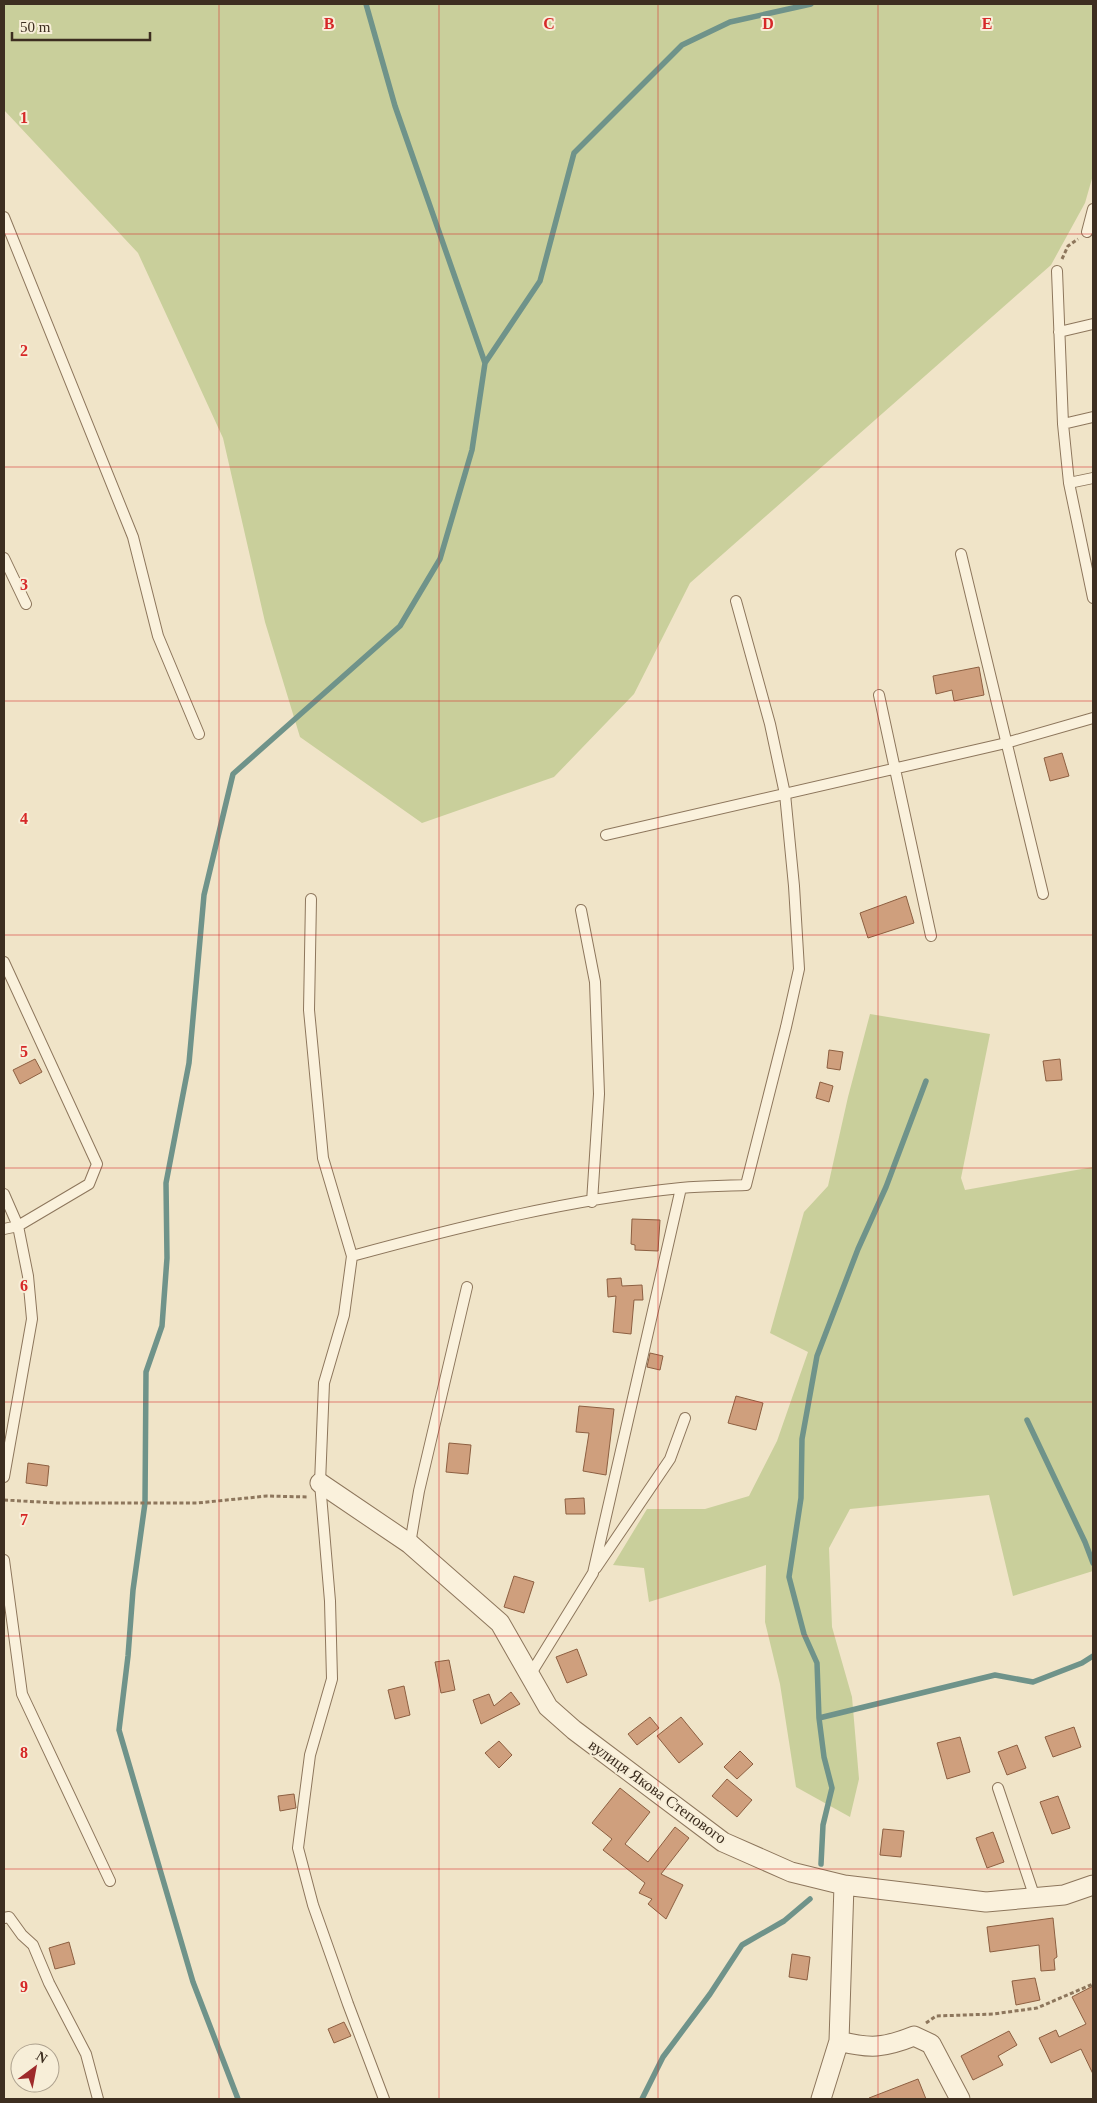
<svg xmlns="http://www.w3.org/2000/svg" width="1097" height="2103" font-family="'Times New Roman',serif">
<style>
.green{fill:#c9cf9b}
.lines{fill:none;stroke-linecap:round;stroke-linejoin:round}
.stream{stroke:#6f938a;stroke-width:5.5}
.building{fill:#cf9f7d;stroke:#8d5f41}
.lane-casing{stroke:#8d765c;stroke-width:12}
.street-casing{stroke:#8d765c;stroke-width:21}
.path{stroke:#8d765c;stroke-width:3;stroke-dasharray:4 2.5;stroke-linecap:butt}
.lane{stroke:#faf1dc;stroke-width:10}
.street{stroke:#faf1dc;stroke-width:19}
.grid{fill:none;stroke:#d62828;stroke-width:1;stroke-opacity:0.55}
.labels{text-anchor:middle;stroke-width:4;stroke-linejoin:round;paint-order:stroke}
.street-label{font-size:16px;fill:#3d2e20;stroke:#f7eed8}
.grid-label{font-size:16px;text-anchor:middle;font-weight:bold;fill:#d62828;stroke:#f7eed8;stroke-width:4;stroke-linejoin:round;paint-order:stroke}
</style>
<rect width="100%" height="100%" fill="#f0e4c8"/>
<path class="green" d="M4 4H1093V175L1085 203 1051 265 690 583 634 694 554 777 422 823 300 737 265 622 223 438 138 253 4 110Z
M870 1014 990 1034 961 1178 965 1190 1093 1167V1571L1013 1596 989 1495 850 1509 829 1548 832 1627 852 1697 859 1779 850 1817 796 1787 780 1684 765 1622 766 1565 649 1602 644 1568 613 1565 647 1509H705L749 1496 777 1441 808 1352 770 1333 804 1212 828 1186 848 1097Z"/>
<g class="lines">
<path class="stream" d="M485 363 540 281 574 153 682 45 730 22 811 4
M1027 1420 1085 1542 1093 1563
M819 1718 995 1675 1033 1682 1082 1663 1093 1656
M821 1864 823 1825 832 1788 824 1757 819 1718 817 1663 804 1634 789 1577 801 1498 802 1439 817 1356 858 1249 886 1187 926 1081
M238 2099 193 1982 119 1730 128 1656 133 1590 145 1503 146 1372 162 1326 167 1258 166 1183 189 1063 204 895 233 774 400 626 440 559 472 450 485 363 395 106 366 4
M642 2099 663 2057 710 1994 742 1945 784 1921 810 1899"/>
</g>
<path class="building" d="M979 667 984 695 954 701 952 690 936 694 933 676Z
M1062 753 1069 776 1050 781 1044 758Z
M906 896 914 923 868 938 860 913Z
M829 1050 843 1052 840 1070 827 1068Z
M35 1059 42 1072 20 1084 13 1070Z
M1060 1059 1062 1080 1046 1081 1043 1061Z
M820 1082 833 1086 829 1102 816 1098Z
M632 1219 660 1220 658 1251 635 1250V1245L631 1244Z
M621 1278 622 1286 642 1285 643 1300H634L631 1334 613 1332 616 1296 608 1297 607 1279Z
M650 1353 663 1356 660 1370 647 1367Z
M736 1396 763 1403 756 1430 728 1423Z
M579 1406 614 1409 606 1475 583 1471 589 1433 576 1432Z
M449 1443 471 1445 468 1474 446 1472Z
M28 1463 49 1466 47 1486 26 1483Z
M584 1498 585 1514H566L565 1499Z
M514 1576 534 1582 524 1613 504 1607Z
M577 1649 587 1675 567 1683 556 1657Z
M449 1660 455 1690 441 1693 435 1662Z
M404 1686 410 1715 395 1719 388 1690Z
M511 1692 520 1704 481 1724 473 1700 489 1694 494 1706Z
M650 1717 659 1728 637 1745 628 1734Z
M681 1717 703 1744 679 1763 657 1736Z
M1074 1727 1081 1747 1053 1757 1045 1737Z
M960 1737 970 1772 947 1779 937 1743Z
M499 1741 512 1755 499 1768 485 1753Z
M1017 1745 1026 1768 1007 1775 998 1752Z
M740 1751 753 1764 737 1779 724 1767Z
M727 1779 752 1800 737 1817 712 1796Z
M620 1788 650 1812 625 1844 648 1862 675 1827 689 1838 661 1874 683 1885 666 1919 648 1904 652 1899 639 1893 645 1883 603 1850 612 1839 592 1823Z
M294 1794 296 1808 280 1811 278 1796Z
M1058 1796 1070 1828 1052 1834 1040 1802Z
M883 1829 904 1831 901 1857 880 1855Z
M993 1832 1004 1862 987 1868 976 1838Z
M1053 1918 1057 1957 1054 1959 1055 1970 1041 1971 1039 1945 990 1952 987 1927Z
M69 1942 75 1964 55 1969 49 1948Z
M792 1954 810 1957 807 1980 789 1977Z
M1035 1978 1040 2000 1016 2005 1012 1981Z
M1093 1986V2074L1081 2049 1051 2063 1039 2038 1056 2030 1059 2037 1086 2024 1072 1997Z
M344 2022 351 2036 334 2043 328 2029Z
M1009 2031 1017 2045 998 2056 1003 2065 973 2080 961 2056Z
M918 2079 926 2099H869V2098Z"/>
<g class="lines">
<defs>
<path id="lane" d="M4 217 133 537 158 636 199 734
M1087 232 1093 209
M1057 271 1063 424 1069 483 1093 598
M1059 332 1093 324
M1063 424 1093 417
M1069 483 1093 478
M961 554 1043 894
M4 558 26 604
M879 695 931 936
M606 835 1006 743 1093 718
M311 899 309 1010 323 1158 352 1256 344 1315 324 1383 320 1483 330 1601 332 1679 310 1755 298 1848 313 1905 348 2004 384 2099
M581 910 595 982 599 1094 592 1202
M4 962 97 1164 89 1184 18 1226 4 1229
M4 1194 18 1226 28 1276 32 1319 4 1477
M352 1256C458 1227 571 1199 681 1188 702 1186 724 1186 746 1185L786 1027 799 969 794 886 785 794 770 724 736 601
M410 1544 419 1491 467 1287
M4 1560 22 1694 110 1881
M596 1568 670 1459 685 1418
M530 1675 593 1573 681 1188
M998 1788 1035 1898
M4 1918 9 1917 22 1935 33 1945 49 1983 86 2054 98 2099"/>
<path id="street" d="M320 1483 410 1544 500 1623 548 1707 574 1730 723 1842 791 1872 844 1885 986 1902 1064 1895 1093 1885
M839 2041C870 2049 884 2048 914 2036L931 2044 960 2099
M821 2099 839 2041 844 1885"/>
</defs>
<use href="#lane" class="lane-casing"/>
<use href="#street" class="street-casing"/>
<path class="path" d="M1062 259 1068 246 1078 239
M4 1500 56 1503H197L267 1496 308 1497
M926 2023 936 2016 993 2014 1037 2008 1093 1984"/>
<use href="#lane" class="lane"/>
<use href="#street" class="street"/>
</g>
<path class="grid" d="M219 4V2099M439 4V2099M658 4V2099M878 4V2099M4 234H1093M4 467H1093M4 701H1093M4 935H1093M4 1168H1093M4 1402H1093M4 1636H1093M4 1869H1093"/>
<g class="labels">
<g class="street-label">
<text transform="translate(658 1791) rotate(36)" y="6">вулиця Якова Степового</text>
</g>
</g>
<g class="grid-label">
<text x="329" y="29">B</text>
<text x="549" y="29">C</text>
<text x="768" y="29">D</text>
<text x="987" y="29">E</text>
<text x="24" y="123">1</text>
<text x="24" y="356">2</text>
<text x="24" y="590">3</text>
<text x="24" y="824">4</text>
<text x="24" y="1057">5</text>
<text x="24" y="1291">6</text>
<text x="24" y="1525">7</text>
<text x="24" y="1758">8</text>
<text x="24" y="1992">9</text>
</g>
<rect width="1097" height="2103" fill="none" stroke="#3d2e20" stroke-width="10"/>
<g transform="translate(35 2068) rotate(32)"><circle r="24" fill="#f7eed8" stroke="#ada18e"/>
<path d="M0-4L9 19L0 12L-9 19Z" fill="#9e2a2b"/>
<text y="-8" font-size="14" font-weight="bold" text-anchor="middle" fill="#3d2e20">N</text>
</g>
<path d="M12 32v8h138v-8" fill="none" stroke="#3d2e20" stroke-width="2.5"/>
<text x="20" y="32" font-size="15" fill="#3d2e20" stroke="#f7eed8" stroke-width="4" paint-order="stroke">50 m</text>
</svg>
